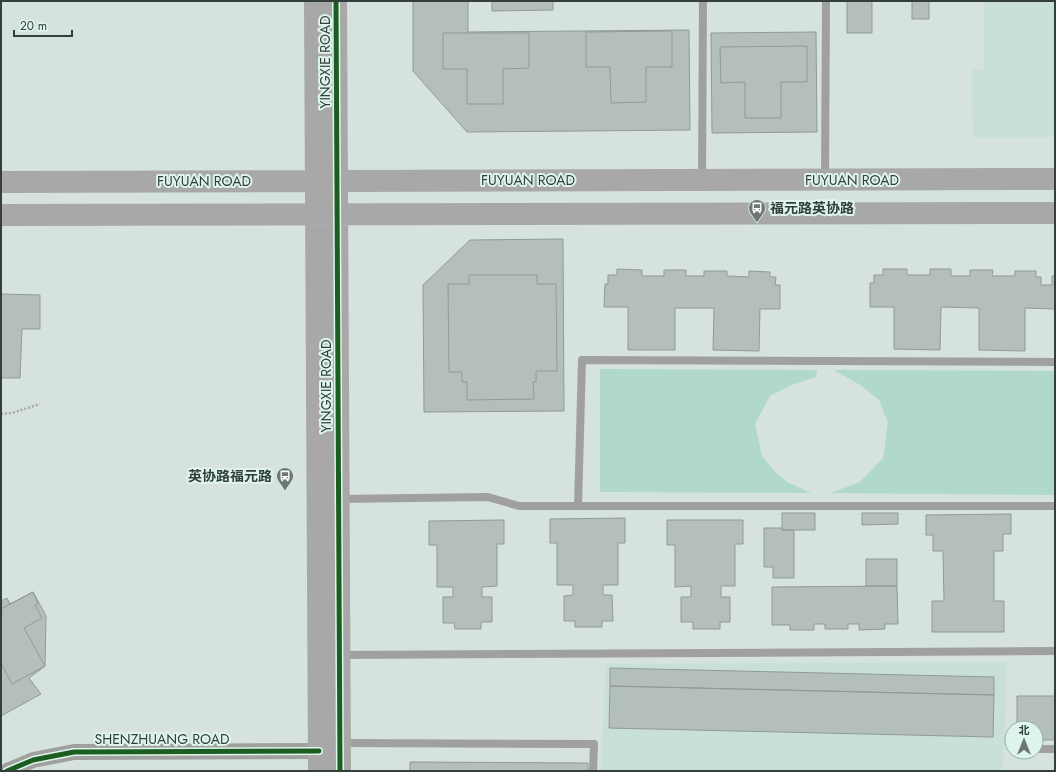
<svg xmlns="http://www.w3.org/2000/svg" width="1056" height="772" font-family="Jost,'Noto Sans SC',sans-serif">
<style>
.built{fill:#c8e0d7}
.green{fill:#b0d9cb}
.building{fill:#b4bebb;stroke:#919a97}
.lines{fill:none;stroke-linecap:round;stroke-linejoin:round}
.path{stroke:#a6a9a8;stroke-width:2.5;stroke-dasharray:2 2;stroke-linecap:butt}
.lane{stroke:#a0a09f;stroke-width:8}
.street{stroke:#a0a09f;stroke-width:16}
.secondary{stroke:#a7a8a7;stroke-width:22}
.cycleway-casing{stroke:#ddf5ec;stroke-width:8}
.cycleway{stroke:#1b5e20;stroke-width:5}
.labels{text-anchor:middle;stroke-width:4;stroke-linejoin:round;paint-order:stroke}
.street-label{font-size:14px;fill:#343e3a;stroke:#ddf5ec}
.poi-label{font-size:14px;font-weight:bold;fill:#343e3a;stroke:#ddf5ec;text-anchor:start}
</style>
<rect width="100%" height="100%" fill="#d6e2de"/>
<path class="built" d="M984 1H1055V137L973 138 972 70 984 69Z
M1006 662 1005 740 1002 771H601L606 664Z"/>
<path class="green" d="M600 369 817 370 816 377 792 385 770 396 755 424 762 456 774 471 787 482 811 493 600 492Z
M834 370 1055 371V495L831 493 860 482 883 458 888 423 879 400 860 385Z"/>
<path class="building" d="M413 1H468V32L689 30 690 130 467 132 413 71Z
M492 1H553V10L492 11Z
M847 1H872V33H847Z
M912 1H929V19H912Z
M672 31V67H646V102L611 103 610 67H586V32Z
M816 32 817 132 712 133 711 33Z
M443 33H529V68L503 69V104H467V69H443Z
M807 46V82H781V118H745V82L721 83 720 47Z
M563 239 564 411 424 412 423 285 470 240Z
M617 269 642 270V276H664V270H686V276H704V271H727V276L749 277V271L770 272V277H776L775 285H780V309H760L759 351 713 350 714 308H675V350H628V307H604L605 284H608V275H617Z
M883 269H907V275H930V269H951V276H970V270H993L992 276H1015V271H1036V277H1041V285H1052V276H1055V309L1025 308V351L979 350V308L941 307 940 350 894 349V307H870V283H874V275H883Z
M469 275H537V284H556L557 371H536V382H533L534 399 467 400V382H462V372H449L448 284H469Z
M1 294 40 295V329H22L20 378H1Z
M782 513H815V530H782Z
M862 513H898V524L862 525Z
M1011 514V534H1003V551H994V601H1004V632H932V601H944L943 551H933V535H926V515Z
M625 518V543H618V585H603V595H612L613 621H602V627H575V621H564V596L573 595V585H557V543H550V519Z
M504 520V544H497V586L482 587V597H492V622H481V629H455L454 623H443V597H453V587H437V545H429V521Z
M667 520H743V544H735V586H721V597H730V622H720V629H693V622H681V597H691V586L675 587V545H667Z
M764 528H782V530H794V578H773V567H764Z
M866 559H897V586H866Z
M897 586 898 624H885V629L859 630V624H848V629H825V624H814V630H790V625H772V587Z
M33 592 46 616 45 666 29 678 41 694 1 716V609Z
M33 592 38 603 35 605 42 618 24 628 45 666 12 684 1 663V601L7 598 10 604Z
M610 668 994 677V695L610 686Z
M610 686 994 695 993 737 609 728Z
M1017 696H1055V740H1036V728H1017Z
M410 762 588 763V771H406L410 770Z"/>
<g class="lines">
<path class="path" d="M1 414 12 413 40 404"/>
<path class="lane" d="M825 178 826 1
M702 180 703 1
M339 499 488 497 519 506H1055
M578 506 582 360 1055 362
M340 655 1055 651
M340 743 594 744 593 771
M1036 749H1055"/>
<path class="street" d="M7 771 33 760 74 752 319 751"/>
<path class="secondary" d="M315 1 319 771
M336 1 340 771
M1 182 1055 179
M1 215 1055 213"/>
<defs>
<path id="cycleway" d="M336 1 340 771
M7 771 33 760 74 752 319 751"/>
</defs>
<use href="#cycleway" class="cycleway-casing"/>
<use href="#cycleway" class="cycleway"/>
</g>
<defs>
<symbol id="bus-pin" viewBox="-11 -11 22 30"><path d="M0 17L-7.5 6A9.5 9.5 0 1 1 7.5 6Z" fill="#6d7773" stroke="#ddf5ec"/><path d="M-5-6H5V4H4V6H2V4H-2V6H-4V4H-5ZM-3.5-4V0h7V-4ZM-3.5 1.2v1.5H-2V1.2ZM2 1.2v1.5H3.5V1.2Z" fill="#fff"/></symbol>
</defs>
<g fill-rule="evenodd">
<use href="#bus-pin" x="747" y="198" width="20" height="27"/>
<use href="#bus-pin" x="275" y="466" width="20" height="27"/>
</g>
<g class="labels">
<g class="street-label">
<text transform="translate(325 62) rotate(-90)" y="5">YINGXIE ROAD</text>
<text x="528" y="185">FUYUAN ROAD</text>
<text x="852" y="185">FUYUAN ROAD</text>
<text x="204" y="186">FUYUAN ROAD</text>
<text transform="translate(326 386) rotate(-90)" y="5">YINGXIE ROAD</text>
<text x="162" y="744">SHENZHUANG ROAD</text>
</g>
<g class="poi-label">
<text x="770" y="213">福元路英协路</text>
<text x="272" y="481" text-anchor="end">英协路福元路</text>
</g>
</g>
<rect width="1056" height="772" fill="none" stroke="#343e3a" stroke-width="4"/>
<g transform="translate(1024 740)"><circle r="19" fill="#ddf5ec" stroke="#99aca5"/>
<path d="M0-3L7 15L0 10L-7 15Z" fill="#6d7773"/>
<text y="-6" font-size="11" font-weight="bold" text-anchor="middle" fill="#343e3a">北</text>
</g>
<path d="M14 30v6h58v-6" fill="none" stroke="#343e3a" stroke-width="2"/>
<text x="20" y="30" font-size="12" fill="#343e3a" stroke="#ddf5ec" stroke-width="3" paint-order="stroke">20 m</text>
</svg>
